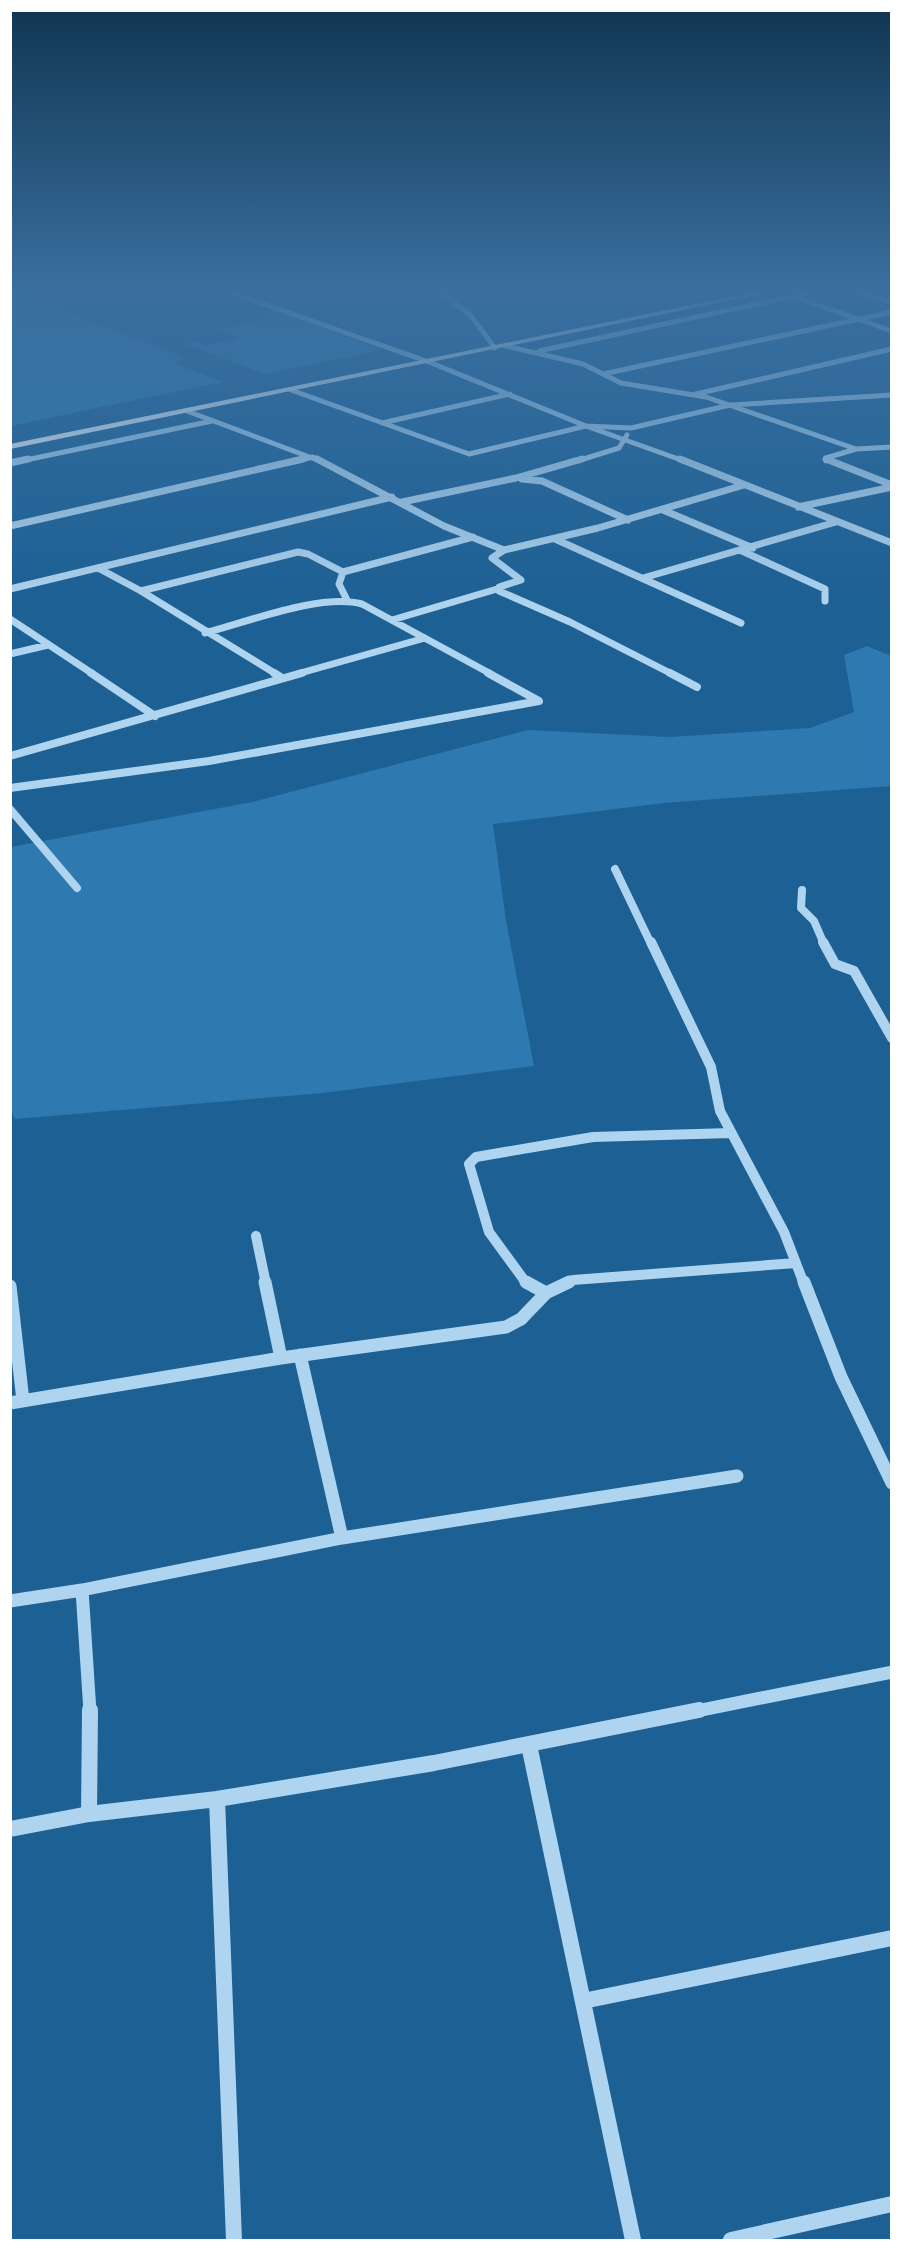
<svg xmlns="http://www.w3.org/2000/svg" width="902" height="2251" font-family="'Noto Sans',sans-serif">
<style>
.green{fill:#2d79b0}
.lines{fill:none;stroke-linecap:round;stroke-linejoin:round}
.minor-far5{stroke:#afd4ef;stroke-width:5}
.minor-far4{stroke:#afd4ef;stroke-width:7}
.minor-far3{stroke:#afd4ef;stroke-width:8}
.minor-far2{stroke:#afd4ef;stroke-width:10}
.minor-far1{stroke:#afd4ef;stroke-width:13}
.minor{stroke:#afd4ef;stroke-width:16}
.major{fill:#f7fbff;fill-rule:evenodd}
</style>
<rect width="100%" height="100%" fill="#1d6094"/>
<path class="green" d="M11 290 186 358 174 363 222 382 11 426Z
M272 310 383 350 265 374 185 344 192 342 209 345 238 339 218 329 265 320 263 314Z
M867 646 891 656V786L664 803 493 824 506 921 534 1066 323 1093 15 1119 11 1110V847L252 802 528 730 670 737 810 728 854 712 844 655Z"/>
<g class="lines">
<path class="minor-far5" d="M224 290 429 362 586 426 684 461
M440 290 471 316 495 348
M743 290 757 294
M852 290 892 302
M795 297 892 331
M506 346 583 364 621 383 706 397 856 449
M539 351 822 290
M603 374 892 312
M291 390 469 454 586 426 631 428 730 405 892 395
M696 394 892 349
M187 411 320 461
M382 423 510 394
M21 461 212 421
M297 461 313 457
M577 461 619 448 627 435
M826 461V458L856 449 892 447"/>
<path class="minor-far4" d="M317 459 444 526 504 550
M680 459 892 543
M826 459 892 485
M10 463 28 459
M522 479 542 481 628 520
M402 502 516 478 582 459
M798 507 892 487
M663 510 753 548
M10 526 303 459
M555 539 741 623
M742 551 825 589V601
M98 568 141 591 276 674
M343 572 339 584 347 600
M643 578 836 522
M10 589 392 497
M141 591 298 552 308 554 343 572 473 537
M10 619 93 674
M392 620 497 589
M205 633C247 622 321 593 362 604L491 674
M10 654 48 645
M297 674 425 638
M672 674 570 622 499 591V587L521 580 492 558 504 550 598 528 744 485"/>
<path class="minor-far3" d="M91 673 155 716
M274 673 282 678
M670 673 697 687
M10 756 302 673
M10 788 209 761 539 701 488 673
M10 809 77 888
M615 869 651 944
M802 890 801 908 814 921 824 944"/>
<path class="minor-far2" d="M651 942 711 1067 720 1111 784 1232 804 1284
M823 942 835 964 854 971 892 1038
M256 1236 266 1284
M527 1284 489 1232 469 1164 476 1157 593 1137 731 1133
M565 1284 573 1280 796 1263"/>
<path class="minor-far1" d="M265 1282 281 1358
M526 1282 546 1293
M804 1282 841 1377 892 1483
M10 1286 23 1401
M300 1355 342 1538
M10 1403 281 1358 506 1327 521 1319 546 1293 569 1282
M82 1590 90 1712
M10 1601 82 1590 342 1538 737 1476
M691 1712 892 1672"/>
<path class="minor" d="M529 1745 633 2240
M217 1799 234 2240
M89 1814 90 1710
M10 1829 89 1814 217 1799 434 1763 699 1710
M583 2001 892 1938
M731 2240 892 2204"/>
<path class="major" d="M765 290H780L10 449V444Z"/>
</g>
<linearGradient id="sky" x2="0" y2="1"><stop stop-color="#103551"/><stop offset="0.48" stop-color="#3a6f9f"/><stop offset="1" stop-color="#3a6f9f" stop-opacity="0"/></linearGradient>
<rect width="902" height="606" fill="url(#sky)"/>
<rect width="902" height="2251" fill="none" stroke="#ffffff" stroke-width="24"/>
</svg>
